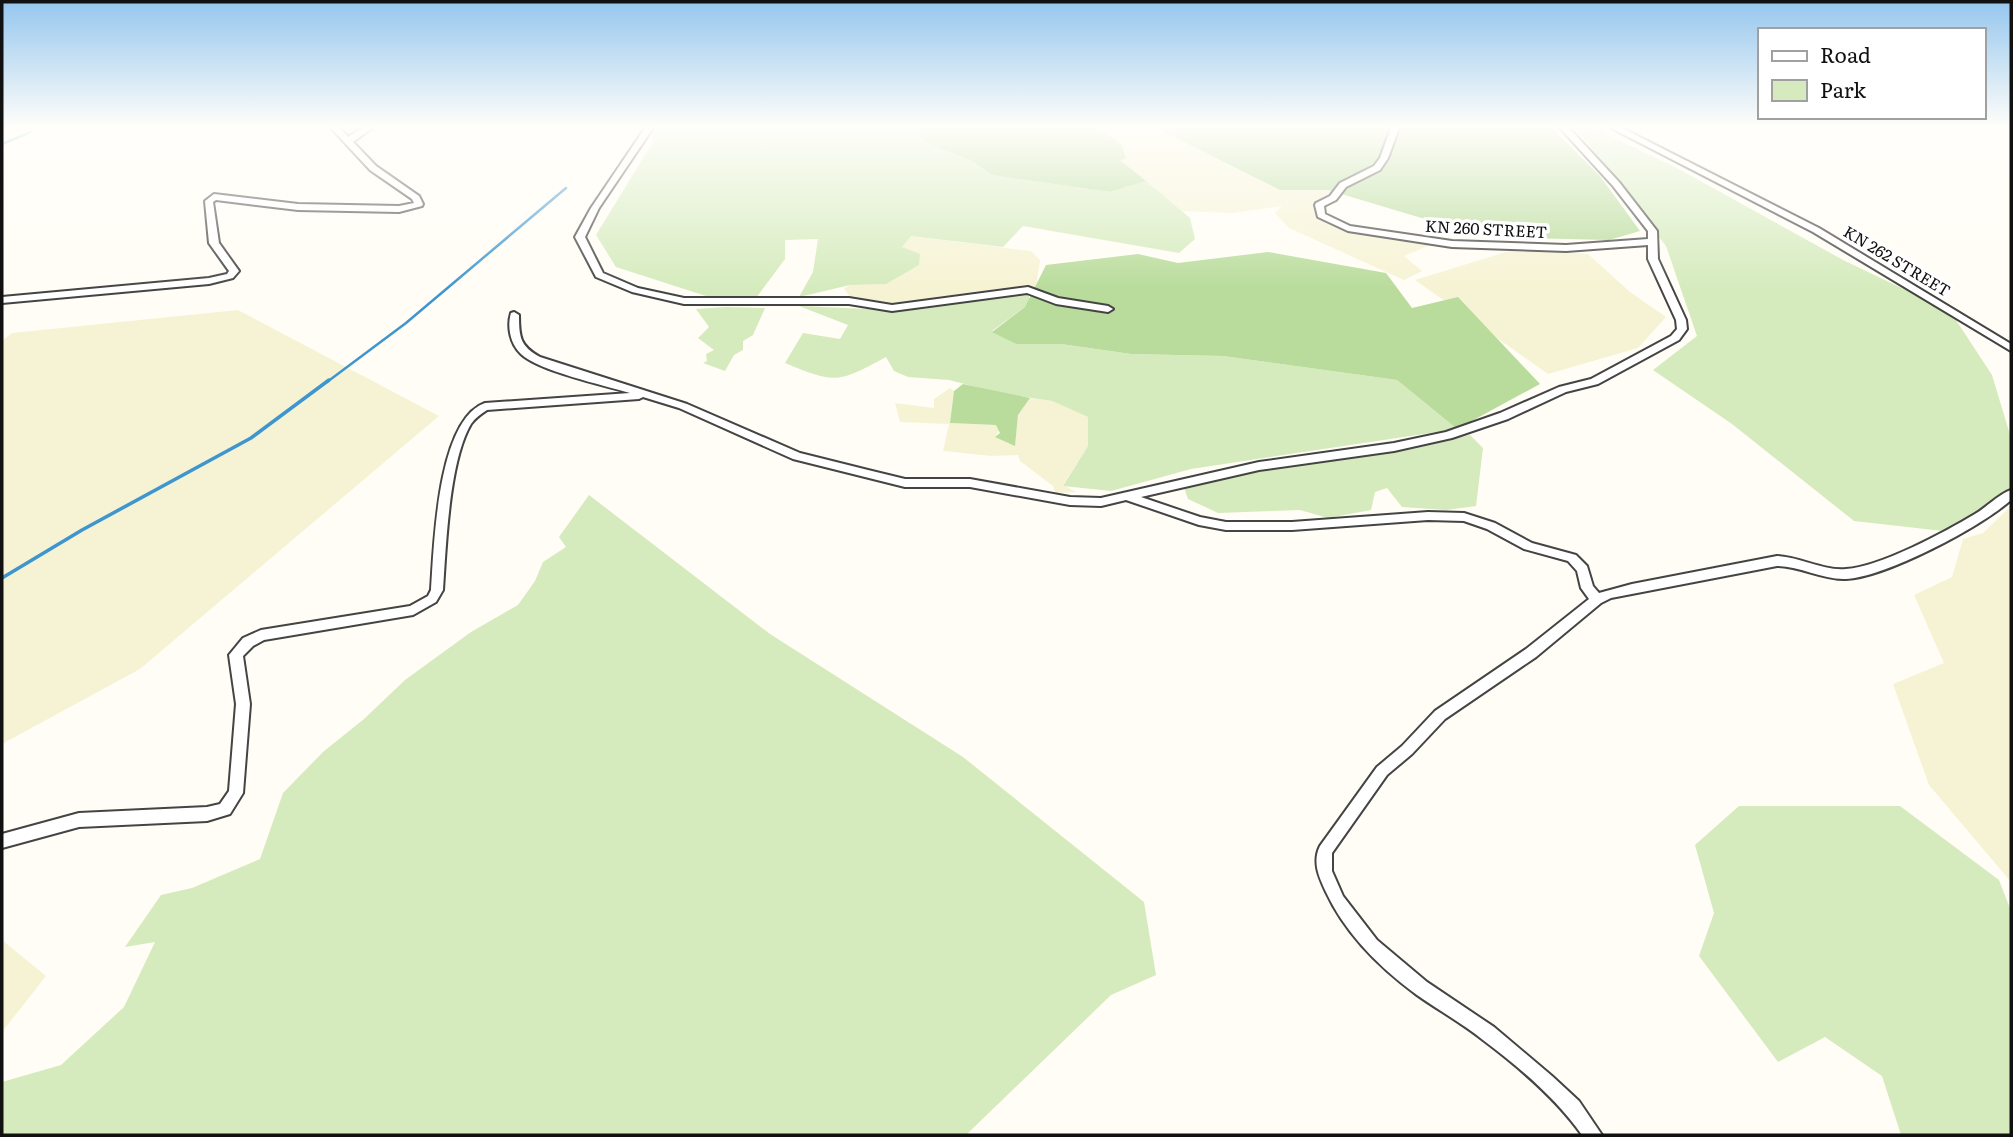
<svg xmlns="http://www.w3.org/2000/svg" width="2013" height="1137" font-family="Literata,serif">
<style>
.farmland{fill:#f6f3d4}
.green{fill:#d5ebbd}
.forest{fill:#b9dc9c}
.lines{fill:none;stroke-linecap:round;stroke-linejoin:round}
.stream-far1{stroke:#3f96cf;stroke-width:2.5}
.stream{stroke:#3f96cf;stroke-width:3.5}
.minor-casing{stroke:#444;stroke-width:4}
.minor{fill:#fff;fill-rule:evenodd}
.labels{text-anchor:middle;stroke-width:7;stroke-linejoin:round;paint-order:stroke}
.far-street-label{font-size:16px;fill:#111;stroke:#fff}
</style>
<rect width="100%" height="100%" fill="#fffdf5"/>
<path class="farmland" d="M1098 128H1156L1280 190H1328L1337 195 1318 208 1325 221 1430 245 1404 256 1422 271 1404 280 1289 228 1275 213 1282 206 1232 213 1182 211 1119 159 1107 132Z
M911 236 1031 251 1040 260 1036 287 937 297 896 305 852 299 844 289 850 285 886 284 902 247Z
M1519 248 1588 254 1630 292 1666 317 1638 348 1548 374 1415 280Z
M238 310 439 416 140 669 2 744V341L12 333Z
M950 388 954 391 950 423 996 425 1000 429 996 436 1015 445 1018 415 1030 398 1052 401 1088 417V446L1063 485 1076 492 1055 493 1053 486 1020 461 1018 455 992 456 943 451 949 424 900 422 895 403 934 408V399Z
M2011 506V882L1929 785 1893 684 1944 663 1914 595 1952 577 1963 539 1983 533Z
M2 940 46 976 2 1032Z"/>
<path class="green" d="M650 128H896L916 134 933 146 970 160 992 175 1110 192 1146 181 1190 218 1195 239 1179 253 1023 226 1003 247 911 236 902 247 920 254 919 265 886 284 850 285 799 297 813 272 818 239 785 240V259L753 302 706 296 616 267 596 235 653 142Z
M1575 128H1593L1675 167 1845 261 1950 311 1992 375 2011 438V488L1952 532 1854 521 1732 424 1653 370 1697 336 1666 246Z
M1028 294 1030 299 1025 307 992 331 1016 344H1061L1131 354 1223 356 1397 380 1457 429 1191 469 1111 491 1063 486 1088 446V417L1052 401 1000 393 949 380 908 377 894 371 886 357C838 383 836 384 785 363L803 333 840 339 848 325 799 306 891 310Z
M726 307 765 308 753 335 743 341V350L734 355 725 371 703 363 707 361 706 354 714 350 698 338 709 327 696 309Z
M1470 435 1483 448 1476 506 1446 510 1402 507 1387 488 1375 492 1371 510 1328 518 1300 510 1218 513 1188 499 1183 485Z
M589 495 770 634 963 757 1144 902 1156 975 1111 995 966 1135H2V1082L61 1065 124 1007 155 942 125 947 161 895 192 888 260 859 283 793 323 752 364 719 405 680 471 632 518 605 535 581 543 562 566 547 559 537Z
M1739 806H1900L1999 880 2011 911V1135H1901L1882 1076 1825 1037 1778 1062 1699 956 1714 913 1695 845Z"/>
<path class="forest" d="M896 128H1098L1121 144 1126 159 1120 160 1146 181 1110 192 992 175 970 160 933 146 916 134Z
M1156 128H1552L1600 176 1640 231 1609 240 1485 237 1328 190H1280Z
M1268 252 1386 273 1412 308 1458 297 1540 384 1457 429 1397 380 1223 356 1131 354 1061 344H1016L992 332 1025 307 1046 265 1138 254 1178 263Z
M963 384 1030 398 1018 415 1015 446 995 437 1000 433 996 425 950 423 954 391Z"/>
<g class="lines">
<path class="stream-far1" d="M2 144 31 132
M327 382 406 323 566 188"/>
<path class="stream" d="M2 578 82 530 251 438 329 380"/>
<defs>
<path id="minor" d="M331 128H340L348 137 362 128H372L353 142 376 166 419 196 423 204 422 206 399 212 298 210 216 200 213 202 219 243 239 271 233 278 209 284 2 303V297L209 278 227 274 229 271 209 243 205 201 214 194 298 204 399 206 414 203 412 199 370 170Z
M645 128H653L599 208 585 237 603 273 638 288 684 298H849L892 305 1028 287 1058 298 1108 306 1113 309 1108 312 1056 304 1027 293 892 311 849 304H684L632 292 596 277 575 237 591 208Z
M1391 128H1399L1388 158 1380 170 1346 187 1336 200 1324 206 1325 214 1350 226 1452 241 1566 245 1648 239V231L1613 186 1560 128H1569L1619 182 1657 231 1658 259 1686 320 1687 329 1679 340 1598 384 1566 392 1508 419 1452 438 1394 451 1259 470 1141 497 1200 517 1226 522H1292L1428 512 1464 513 1495 523 1532 543 1576 555 1587 566 1593 586 1599 593 1632 584 1777 556C1800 557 1823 571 1846 569 1880 567 1945 532 1975 514 1987 507 1999 494 2011 490V500C1981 527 1886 577 1846 579 1823 580 1800 566 1777 566L1611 598 1601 603 1536 657 1445 719 1412 754 1387 775 1332 853V871L1343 896 1377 940 1427 982 1494 1027 1552 1076 1579 1101 1602 1135H1582C1556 1098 1519 1067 1483 1040 1462 1023 1438 1010 1417 995 1380 968 1345 933 1326 892 1319 877 1312 862 1320 846L1377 767 1402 746 1435 711 1526 649 1589 599 1581 588 1577 571 1568 561 1524 549 1487 529 1464 521 1428 520 1292 530H1226L1199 525 1126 500 1101 506 1070 505 970 487H905L793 459 679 408 643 397 639 399 487 410C481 414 475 418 471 424 449 461 446 546 443 590L436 602 413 615 264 640 253 646 243 656 250 704 243 793 230 814 207 821 79 827 2 848V834L79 813 207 807 220 804 229 791 236 704 229 655 243 638 261 630 410 606 428 596 431 590C434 546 437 420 485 403L630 393C603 385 539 371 521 354 510 344 507 326 511 313L514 312 519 315C519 337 520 346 540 357L687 404 800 453 868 470 905 479H970L1070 497 1101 498 1259 462 1394 443 1446 432 1500 413 1559 387 1591 379 1671 336 1677 329 1676 320 1648 259V245L1566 251 1452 247 1348 231 1318 217 1315 205 1316 203 1330 196 1340 183 1374 166 1380 158Z
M1611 128H1622L1819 228 2011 344V351L1813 232Z"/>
</defs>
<use href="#minor" class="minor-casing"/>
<use href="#minor" class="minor"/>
</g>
<linearGradient id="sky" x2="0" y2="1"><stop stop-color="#95c6ee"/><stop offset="0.44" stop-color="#fffefa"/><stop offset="1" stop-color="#fffefa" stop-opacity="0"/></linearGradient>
<rect width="2013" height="288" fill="url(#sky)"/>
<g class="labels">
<g class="far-street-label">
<text transform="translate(1486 229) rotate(3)" y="6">KN 260 STREET</text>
<text transform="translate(1897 261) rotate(31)" y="6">KN 262 STREET</text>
</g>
</g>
<rect width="2013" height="1137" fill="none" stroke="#111111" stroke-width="7"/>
<rect x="1758" y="28" width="228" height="91" fill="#ffffff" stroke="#a0a0a0" stroke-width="2"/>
<rect x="1772" y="51" width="35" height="10" fill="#ffffff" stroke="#a0a0a0" stroke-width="2"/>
<text x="1820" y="63" font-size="21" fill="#111111">Road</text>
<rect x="1772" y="80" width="35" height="21" fill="#d5ebbd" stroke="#a0a0a0" stroke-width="2"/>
<text x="1820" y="98" font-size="21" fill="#111111">Park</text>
</svg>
